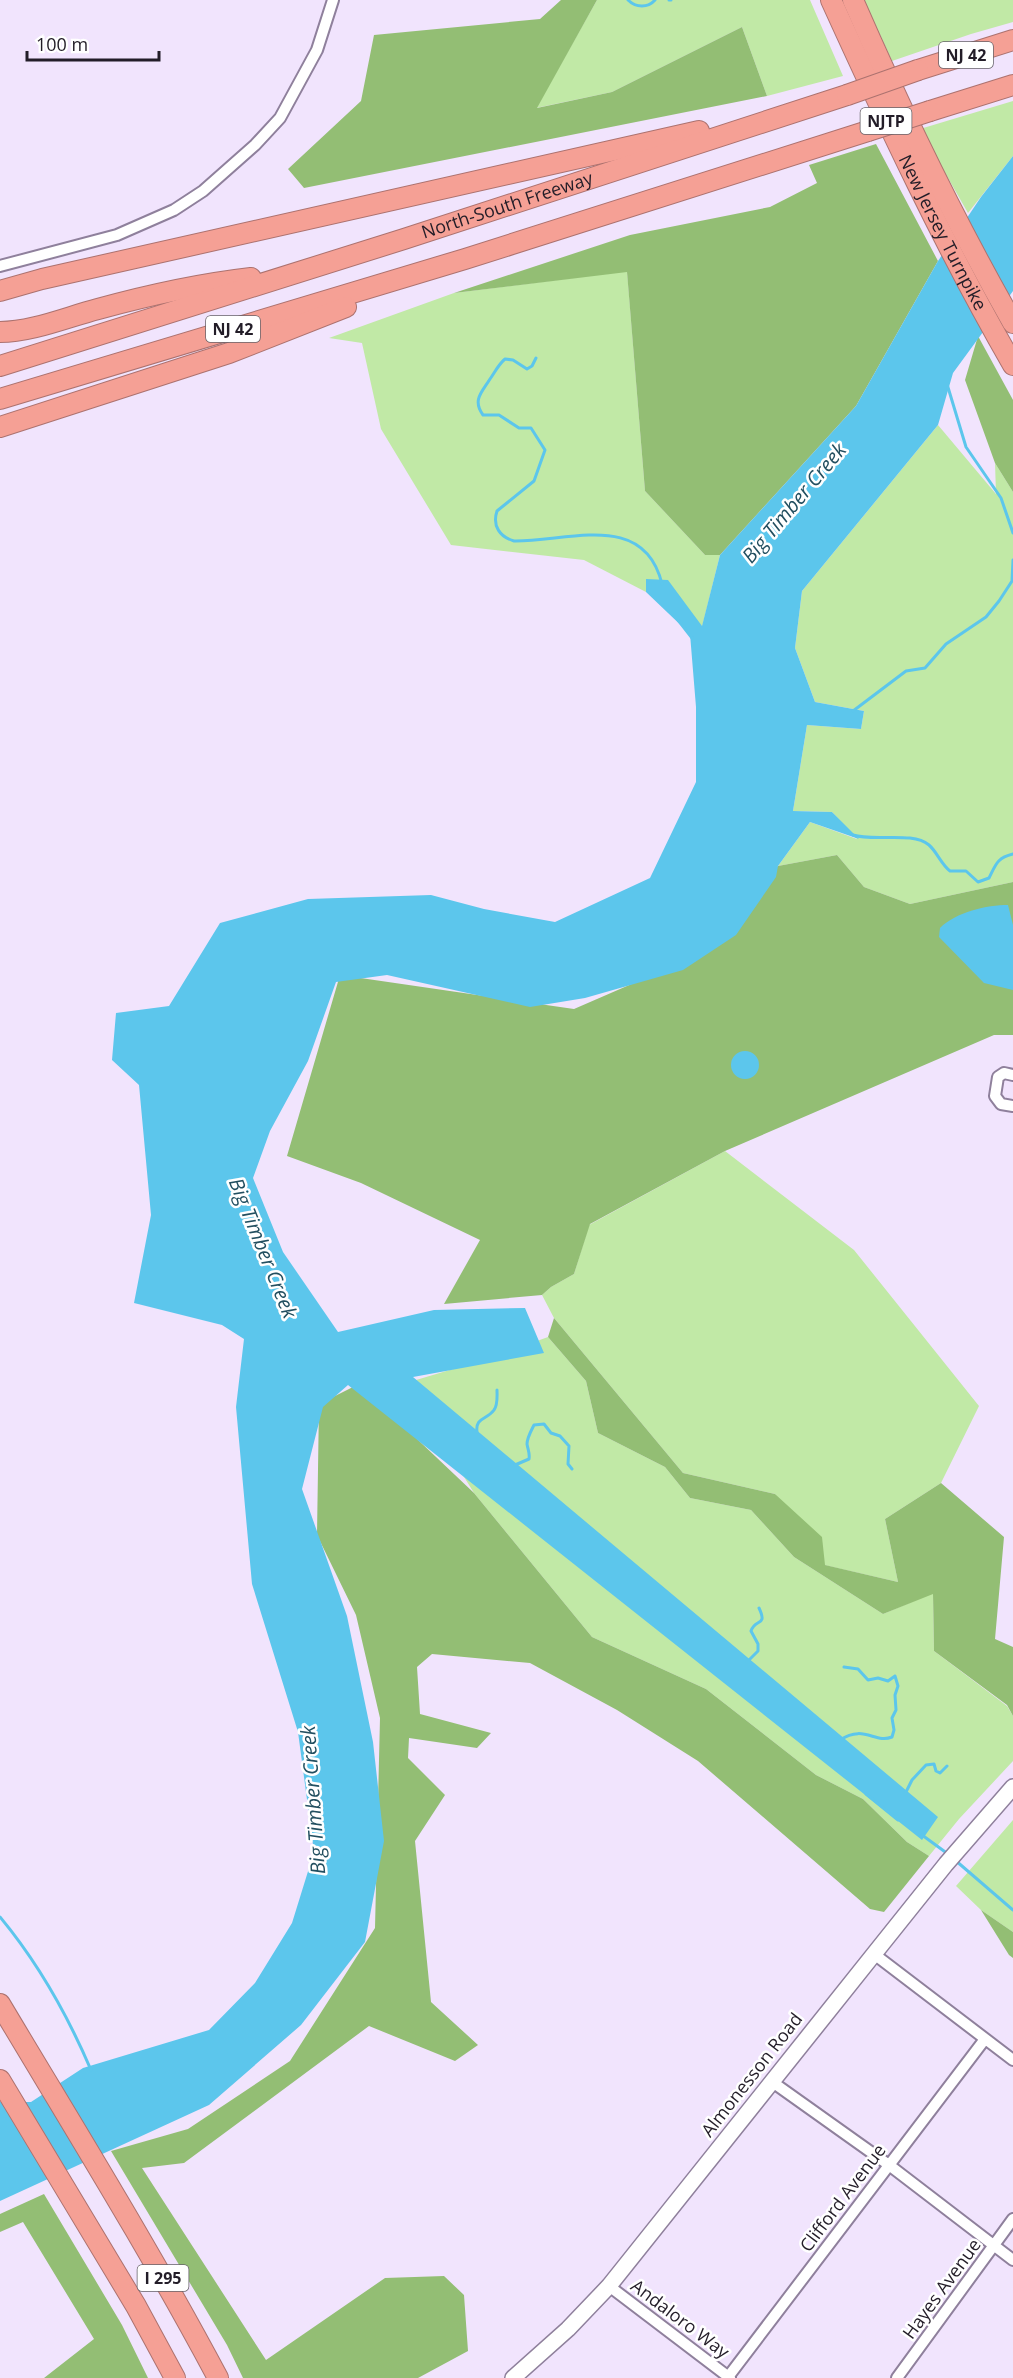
<svg xmlns="http://www.w3.org/2000/svg" width="1013" height="2378" font-family="'Open Sans',sans-serif">
<style>
.green{fill:#c1e9a6}
.forest{fill:#93be74}
.water{fill:#5cc6ec}
.lines{fill:none;stroke-linecap:round;stroke-linejoin:round}
.stream{stroke:#5cc6ec;stroke-width:3}
.minor-casing{stroke:#8f809c;stroke-width:14}
.secondary-casing{stroke:#8f809c;stroke-width:18}
.motorway-casing{stroke:#ac726f;stroke-width:22}
.minor{stroke:#fff;stroke-width:10}
.secondary{stroke:#fff;stroke-width:15}
.motorway{stroke:#f5a095;stroke-width:20}
.motorway-bridge-casing{stroke:#ac726f;stroke-width:22;stroke-linecap:butt}
.motorway-bridge{stroke:#f5a095;stroke-width:20}
.labels{text-anchor:middle;stroke-width:5;stroke-linejoin:round;paint-order:stroke}
.shield{fill:#fff;stroke:#656168;stroke-width:1.5}
.shield-label{font-size:16px;font-weight:bold;fill:#231d28}
.street-label{font-size:18px;fill:#231d28;stroke:#fff}
.water-label{font-size:20px;font-style:italic;fill:#224f60;stroke:#fff}
</style>
<rect width="100%" height="100%" fill="#f1e4fd"/>
<path class="green" d="M597 0H810L843 76 767 96 742 27 612 92 536 108Z
M864 0H1013V22L971 34 892 61Z
M1013 101V156L968 213 920 129Z
M627 271 645 491 705 555H720L702 627 646 579V592L584 560 451 545 381 429 362 343 329 338 454 293Z
M938 425 996 494 995 463 1013 492V882L910 904 864 887 837 855 778 866 810 822 857 839 832 812 793 811 807 725 861 729 864 711 815 702 795 648 802 591Z
M725 1151 854 1250 979 1406 941 1483 885 1519 898 1582 824 1565 775 1494 683 1473 554 1318 542 1295 551 1287 574 1274 589 1225Z
M548 1337 586 1381 598 1433 665 1467 690 1498 751 1510 794 1557 883 1614 933 1593 934 1651 1007 1706 1013 1716V1761L959 1819 929 1856 907 1842 863 1799 816 1775 706 1689 592 1637 474 1493 406 1383 490 1358Z
M1013 1820V1932L981 1910 956 1886Z"/>
<path class="forest" d="M561 0H597L537 108 612 92 742 27 767 96 304 188 288 169 361 101 374 35 540 19Z
M876 144 938 261 856 406 720 555H705L645 491 627 272 454 293 630 235 770 207 817 183 809 165Z
M978 336 1013 400V492L995 463 965 380Z
M837 855 864 887 910 904 1013 882V1035H994L725 1151 590 1224 574 1274 551 1287 542 1295 444 1304 480 1240 361 1183 287 1156 340 975 574 1009 703 953 778 866Z
M554 1318 683 1473 775 1494 822 1537 825 1565 898 1582 885 1519 941 1483 1004 1537 995 1639 1013 1647V1716L1007 1705 934 1651 933 1594 883 1614 794 1557 751 1510 690 1498 665 1467 598 1433 586 1381 548 1337Z
M359 1384 474 1493 592 1637 706 1689 816 1775 863 1799 907 1842 929 1856 884 1912 870 1909 698 1761 617 1710 530 1663 432 1654 417 1667 420 1714 491 1733 477 1748 409 1738 408 1758 445 1795 415 1841 431 2002 478 2045 455 2061 369 2026 184 2163 142 2168 266 2360 385 2278 444 2276 464 2295 468 2351 418 2378H243L227 2345 111 2151 188 2129 290 2061 375 1928 380 1718 356 1615 317 1535 319 1404Z
M981 1910 1013 1932V1958L1009 1955Z
M44 2194 122 2325 148 2378H44L94 2339 23 2222 0 2232V2214Z"/>
<path class="water" d="M1013 156V291L953 373 938 425 802 591 795 648 815 702 864 711 861 729 807 725 793 811 832 812 859 839 810 822 778 866 776 877 736 935 683 970 585 998 530 1007 387 975 336 982 308 1061 270 1131 253 1178 283 1252 338 1332 434 1310 525 1308 544 1353 413 1377 938 1817 922 1840 348 1385 323 1407 302 1489 347 1616 373 1742 384 1841 365 1942 301 2025 209 2105 0 2201V2102H31L83 2068 209 2030 255 1983 292 1923 314 1852 298 1732 252 1584 236 1407 244 1339 222 1325 134 1303 151 1215 139 1085 112 1060 116 1013 169 1006 220 923 308 899 431 895 484 909 555 922 650 878 696 782V707L690 634 646 592V579L668 580 702 626 720 555 856 406 938 261 981 197Z
M1008 905 1013 925V990L984 983 939 937 940 928C956 912 987 905 1008 905Z
M731 1065a14 14 0 1 1 28 0a14 14 0 1 1-28 0Z"/>
<g class="lines">
<path class="stream" d="M628 0C636 8 648 8 655 0
M669 0H671
M536 358 532 366 527 369 513 360 505 359C498 365 495 372 490 379 482 392 472 400 483 415H499L519 428H531L545 450 534 481 497 511C492 526 500 537 514 541 568 542 644 510 662 584
M947 384 966 447 1001 498 1013 533
M678 620 692 638
M853 711 906 671 925 668 946 644 986 617 999 601 1012 581 1013 560
M853 835C875 842 912 831 929 845 937 852 941 864 950 871H966L978 882 989 878C996 864 997 858 1013 854
M477 1432C475 1417 487 1420 494 1410 498 1405 497 1396 497 1390
M515 1465 529 1459C530 1453 528 1450 527 1444 527 1438 531 1431 534 1425L544 1424 551 1433 560 1436 569 1446 568 1464 572 1469
M747 1662 758 1651V1644L751 1631C755 1618 768 1627 759 1608
M840 1740C864 1724 875 1744 892 1737L894 1730 892 1718 896 1710 895 1695 898 1686 895 1676 888 1681 878 1678 868 1680 858 1669 844 1667
M866 1794 898 1820
M905 1794 912 1780 926 1765 934 1764 936 1771 940 1773 947 1766
M922 1835 948 1854
M955 1860 1013 1910
M0 1917C39 1964 67 2014 91 2070"/>
<defs>
<path id="minor" d="M0 266 117 235 174 210 203 191 255 145 280 118 317 50 333 0
M1013 1075 1004 1073 998 1077 995 1096 1001 1104 1013 1106
M874 1954 1013 2060
M771 2081 889 2165 1013 2260
M609 2286 730 2378
M728 2377 985 2039
M897 2378 1013 2219"/>
<path id="secondary" d="M513 2378 568 2329 609 2286 874 1954 946 1864 1013 1787"/>
<g id="motorway">
<path id="s1" d="M831 0C887 123 945 247 1013 365"/>
<path d="M853 0C901 110 953 218 1013 323"/>
<path d="M918 70 1013 40"/>
<path d="M930 111 1013 85"/>
<path d="M0 291 42 279 699 131"/>
<path d="M0 332C32 332 67 317 98 309 149 295 199 284 251 278"/>
<path id="s2" d="M0 366 404 239 847 95"/>
<path d="M0 399 465 259 868 131"/>
<path d="M0 427 229 353 346 307"/>
<path d="M0 2004C74 2128 150 2250 218 2378"/>
<path d="M0 2080 136 2306 175 2378"/>
</g>
</defs>
<use href="#minor" class="minor-casing"/>
<use href="#secondary" class="secondary-casing"/>
<use href="#motorway" class="motorway-casing"/>
<use href="#minor" class="minor"/>
<use href="#secondary" class="secondary"/>
<use href="#motorway" class="motorway"/>
<defs>
<path id="motorway-bridge" d="M847 95 918 70
M868 131 930 111"/>
</defs>
<use href="#motorway-bridge" class="motorway-bridge-casing"/>
<use href="#motorway-bridge" class="motorway-bridge"/>
</g>
<g class="labels">
<g class="shield">
<rect x="939" y="42" width="54" height="26" rx="4.5"/>
<rect x="860.5" y="108" width="51" height="26" rx="4.5"/>
<rect x="206" y="316" width="54" height="26" rx="4.5"/>
<rect x="137.5" y="2265" width="51" height="26" rx="4.5"/>
</g>
<g class="shield-label">
<text x="966" y="61">NJ 42</text>
<text x="886" y="127">NJTP</text>
<text x="233" y="335">NJ 42</text>
<text x="163" y="2284">I 295</text>
</g>
<g class="street-label">
<text dy="6" stroke="none"><textPath href="#s2" startOffset="532">North-South Freeway</textPath></text>
<text dy="6" stroke="none"><textPath href="#s1" startOffset="258">New Jersey Turnpike</textPath></text>
<text transform="translate(752 2075) rotate(-52)" y="6">Almonesson Road</text>
<text transform="translate(843 2198) rotate(-53)" y="6">Clifford Avenue</text>
<text transform="translate(942 2289) rotate(-54)" y="6">Hayes Avenue</text>
<text transform="translate(680 2319) rotate(37)" y="6">Andaloro Way</text>
</g>
<g class="water-label">
<text transform="translate(794 503) rotate(-50)" y="7">Big Timber Creek</text>
<text transform="translate(263 1248) rotate(68)" y="7">Big Timber Creek</text>
<text transform="translate(313 1800) rotate(-94)" y="7">Big Timber Creek</text>
</g>
</g>
<path d="M27 51v9h132v-9" fill="none" stroke="#231d28" stroke-width="3"/>
<text x="36" y="51" font-size="18" fill="#231d28" stroke="#ffffff" stroke-width="4.5" paint-order="stroke">100 m</text>
</svg>
